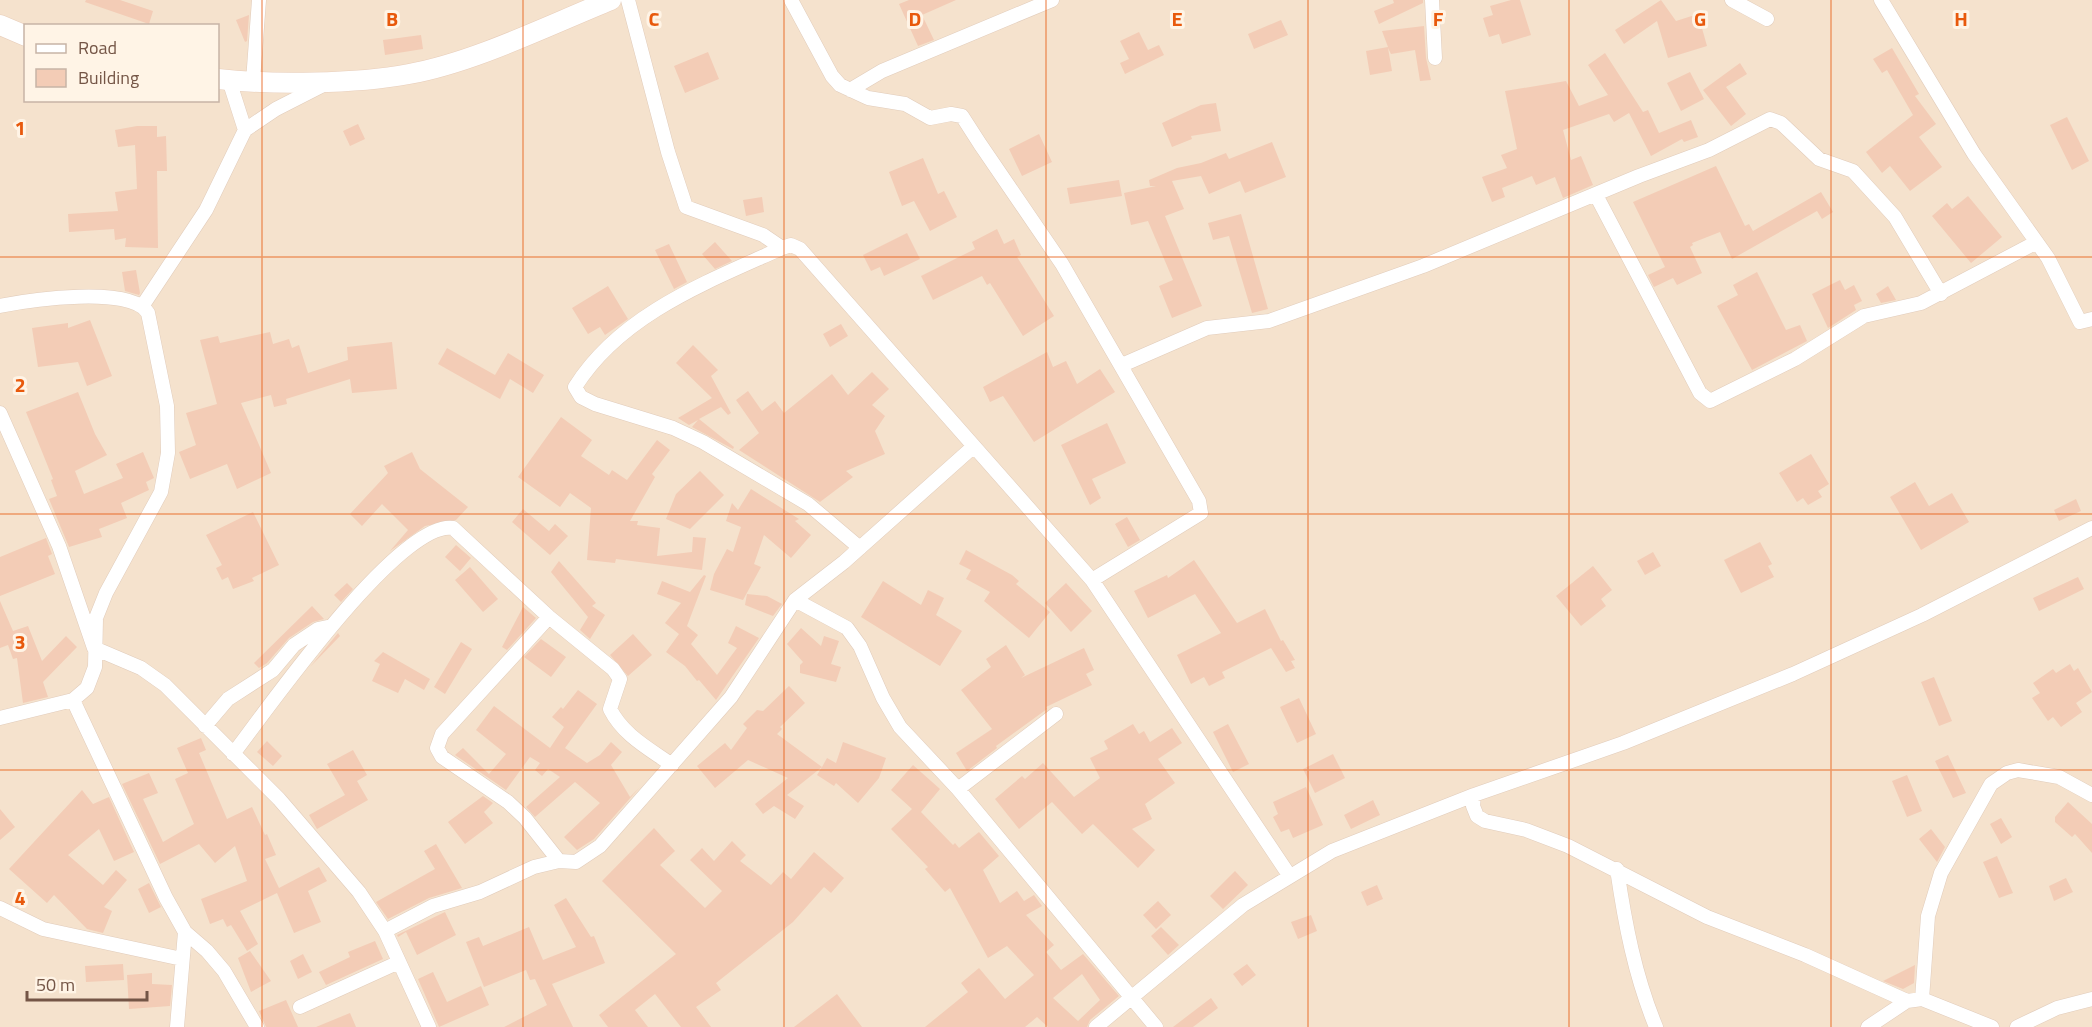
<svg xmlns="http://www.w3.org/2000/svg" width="2092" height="1027" font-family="'Titillium Web',sans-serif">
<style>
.residential{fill:#f5e2cd;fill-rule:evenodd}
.building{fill:#f3ccb6;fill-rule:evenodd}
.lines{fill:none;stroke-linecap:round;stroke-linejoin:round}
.street-casing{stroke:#e1ccbb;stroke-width:15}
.secondary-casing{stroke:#e8cebb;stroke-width:21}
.street{stroke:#fff;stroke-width:14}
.secondary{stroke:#fff;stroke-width:20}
.grid{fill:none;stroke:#e8590c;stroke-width:1.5;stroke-opacity:0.55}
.grid-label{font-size:20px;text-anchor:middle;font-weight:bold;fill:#e8590c;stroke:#fff4e6;stroke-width:6;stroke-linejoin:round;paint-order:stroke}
</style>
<rect width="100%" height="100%" fill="#fdf0df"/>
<path class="residential" d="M0 0H2092V1027H0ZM26 26H218V100H26Z"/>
<path class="building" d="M86 0H120L153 11 149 24 85 2Z
M909 0H956L922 15 934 40 918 46 899 4Z
M1393 0H1423V3L1379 24 1374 11 1394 3Z
M1511 0H1520L1531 35 1502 44 1499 34 1489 37 1483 18 1493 15 1490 6Z
M1661 0 1676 21 1698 14 1707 46 1668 58 1657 21 1624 44 1615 30Z
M249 15 247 41 245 42 236 20Z
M1281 20 1288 35 1254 49 1248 34Z
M1424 26 1426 58 1431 80 1420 81 1415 50 1391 54 1388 48 1392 71 1370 75 1366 51 1388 47 1382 31Z
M1139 32 1148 50 1159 45 1164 55 1125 74 1120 63 1129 59 1120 41Z
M421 35 423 49 385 55 383 40Z
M1892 48 1919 94 1915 96 1936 124 1919 137 1942 167 1910 191 1890 166 1882 173 1866 152 1913 115 1887 70 1882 73 1873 59Z
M708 52 719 79 685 93 674 66Z
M1605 53 1643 112 1648 110 1659 133 1691 120 1698 137 1684 142 1682 139 1651 156 1629 113 1614 122 1609 114 1563 130 1571 160 1581 156 1593 185 1563 198 1555 177 1536 185 1532 176 1502 188 1505 197 1492 202 1482 177 1507 168 1501 155 1517 149 1505 91 1566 81 1579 106 1608 95 1588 65Z
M1740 63 1747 74 1726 87 1746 114 1731 126 1703 90Z
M1690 72 1704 99 1681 111 1667 83Z
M1216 103 1221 131 1191 136 1192 139 1172 147 1162 123 1201 105Z
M2067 117 2089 161 2072 170 2050 125Z
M358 124 365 139 350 146 343 131Z
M137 126H157V137L166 136 167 171H157L158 248 125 247 126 238 115 240 114 229 69 232 68 214 118 211 115 192 137 189 135 145 118 147 115 130Z
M1039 134 1052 162 1022 176 1009 149Z
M1272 142 1286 177 1245 193 1240 181 1209 194 1201 176 1172 181 1184 209 1165 216 1202 306 1172 318 1159 286 1173 280 1148 221 1131 225 1124 193 1156 186H1150L1149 180 1177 168 1201 163 1226 153 1229 159Z
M923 158 938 194 944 191 957 217 930 231 914 201 902 206 889 172Z
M1716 166 1745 226 1749 224 1753 231 1821 192 1833 212 1822 219 1817 211 1732 259 1720 232 1692 243 1693 245 1690 247 1702 273 1677 285 1673 278 1654 287 1648 275 1665 267 1633 202Z
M1119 180 1122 196 1070 204 1067 188Z
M1968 196 2002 237 1971 263 1932 216 1947 203 1952 209Z
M762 197 764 212 746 216 743 200Z
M1241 214 1268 309 1252 313 1229 236 1213 240 1208 223Z
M997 229 1004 244 1014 239 1021 255 1017 257 1054 316 1023 336 990 283 987 285 982 276 933 300 921 276 975 249 972 242Z
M907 233 920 259 884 276 880 267 871 271 863 255Z
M715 242 732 261 715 269 702 254Z
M669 244 687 282 674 289 655 250Z
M136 270 140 293 139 295 125 291 122 272Z
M1757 272 1786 330 1800 325 1807 341 1752 370 1717 306 1738 295 1733 285Z
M1840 280 1845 290 1854 285 1862 301 1854 305 1856 310 1828 328 1812 294Z
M608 286 628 319 605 335 600 327 588 334 572 308Z
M1888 286 1896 300 1881 303 1876 294Z
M90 320 112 376 87 386 78 362 38 367 32 328 68 323V328Z
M841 324 848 336 830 347 823 334Z
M270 332 273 344 289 339 292 348 299 345 308 373 348 360 347 347 392 342 397 389 352 393 350 379 286 399 287 404 274 407 271 395 241 403 271 473 237 489 227 464 190 479 179 452 196 445 186 413 217 404 200 340 218 336 220 343Z
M693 345 718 370 711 376 731 413 728 415 721 407 699 419 734 447 733 449 692 427 698 420 689 425 678 418 712 398 676 363Z
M447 348 495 375 508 353 544 375 533 393 510 379 500 399 438 364Z
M1047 352 1053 367 1066 361 1077 384 1100 369 1115 392 1034 442 1003 396 990 402 983 387Z
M872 372 889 389 872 405 885 416 875 431 885 454 846 471 853 477 820 502 739 450 759 433 736 400 748 391 762 411 775 401 784 413 832 374 848 395Z
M78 392 95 434 107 455 75 471 84 494 123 478 116 464 143 452 154 478 146 482 149 490 121 503 127 518 99 529 102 537 69 547 49 499 57 496 51 480 53 479 26 412Z
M561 417 592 440 581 456 609 475 612 470 627 480 657 440 670 450 652 474 655 477 630 521H638L637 525 660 528 657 556 692 552 693 537 706 538 702 570 616 559 615 563 587 560 591 508 570 493 560 507 518 477Z
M1107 423 1126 463 1092 479 1101 498 1090 505 1061 445Z
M412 452 420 469 468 507 456 520 425 526 390 551 408 530 382 504 362 526 350 514 388 473 384 466Z
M1811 454 1829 484 1818 491 1822 497 1808 505 1803 498 1797 502 1779 473Z
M700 471 724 495 690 529 666 519 676 494Z
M1915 482 1929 506 1952 493 1969 522 1921 550 1890 497Z
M751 489 799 519 795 521 811 535 791 558 764 535 754 564 761 567 743 600 710 590 714 574 727 549 733 552 741 527 726 521 732 503 738 510Z
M2076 499 2081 511 2059 521 2054 510Z
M523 509 549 531 555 524 568 536 550 555 512 522Z
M253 512 279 565 252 578 254 581 233 589 228 577 222 580 216 568 222 565 206 535Z
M1127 517 1140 540 1128 547 1115 524Z
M46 538 52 554 48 556 55 574 0 596V557Z
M1760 542 1772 564 1768 566 1774 577 1741 593 1724 560Z
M456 545 471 558 460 571 445 557Z
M966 550 1012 575 1019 581 1016 584 1050 612 1029 638 984 601 990 592 966 579 971 570 959 564Z
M1653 552 1661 566 1645 575 1637 561Z
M1194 560 1237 623 1265 609 1281 641 1283 640 1295 660 1291 661 1295 668 1286 672 1271 648 1222 672 1225 678 1209 686 1204 677 1191 684 1177 655 1221 633 1195 594 1148 618 1134 591 1167 575 1168 578Z
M559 561 596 603 592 606 605 615 590 639 580 630 588 617 551 572Z
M1593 566 1612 590 1601 599 1606 606 1581 626 1556 596Z
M470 567 498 599 483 612 455 580Z
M704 575 706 576 687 626 698 635 691 644 717 675 737 648 728 643 736 626 759 638 716 700 699 680 697 681 685 666 666 652 679 634 665 623 681 603 657 594 662 581 690 592Z
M2078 577 2084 589 2039 611 2033 598Z
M883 581 921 605 928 590 944 598 936 615 962 631 940 666 861 617Z
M347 583 353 589 341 602 334 595Z
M1066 583 1092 611 1071 632 1045 603Z
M747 594 767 596 782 604 773 616 745 605Z
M0 601 13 631 28 626 42 661 66 636 77 647 43 682 48 697 23 703 17 658 13 659 8 645 0 648Z
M312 606 324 619 313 622 289 638 267 663 259 668 254 663Z
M523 607 536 618 507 650 502 647Z
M801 628 821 646 824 636 839 641 831 664 841 667 836 682 800 673V665L803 662 787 644Z
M338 633 340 636 310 667Z
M633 634 652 655 628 676 610 655Z
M541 639 566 657 551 677 524 657Z
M461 642 472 649 445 694 434 687Z
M1006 645 1025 675 1021 678 1084 648 1094 670 1086 674 1092 685 1046 707 1047 709 996 746 997 748 967 771 956 753 992 729 961 690 991 667 986 659Z
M383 652 430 679 424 690 405 679 398 693 372 681 380 664 374 661Z
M2070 664 2074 671 2078 668 2092 692 2076 703 2082 712 2061 727 2053 717 2048 721 2032 698 2040 693 2033 683 2053 669 2056 673Z
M1934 677 1952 721 1939 726 1921 682Z
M789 686 805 703 780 727 782 729 777 734 822 767 827 758 836 763 843 742 886 758 879 778 858 803 836 783 834 786 817 775 822 767 787 795 804 806 795 819 774 806 763 814 755 804 788 778 748 760 715 788 697 766 725 743 731 750 747 728 743 724 757 710 763 711Z
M578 690 597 704 565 748 587 763 600 755 611 742 622 752 611 765 630 797 640 787 594 839 577 850 564 837 600 803 575 782 535 817 526 807 560 777 548 769 542 776 535 770 540 763 530 757 506 790 455 755 463 748 489 774 506 754 476 730 494 706 550 748 564 727 552 717 561 707 563 709Z
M1299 698 1316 734 1297 743 1280 707Z
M1133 724 1139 734 1144 731 1150 742 1172 728 1182 743 1158 759 1175 783 1145 804 1152 819 1132 829 1155 850 1138 868 1093 824 1082 834 1052 802 1019 829 995 799 1022 776 1025 779 1043 763 1074 797 1100 778 1090 758 1108 749 1104 741Z
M1228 724 1249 764 1233 772 1213 732Z
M201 738 206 750 199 753 227 819 252 807 265 835 267 834 276 855 265 859 279 888 319 867 327 881 308 891 321 922 294 933 277 893 240 911 258 944 247 951 231 925 227 927 223 919 210 924 201 899 247 881 235 846 215 863 199 844 160 864 122 784 149 773 158 793 143 799 163 842 194 824 175 779 188 773 177 748Z
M267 741 282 756 273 766 257 752Z
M353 750 367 775 357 781 368 800 317 829 309 815 345 795 327 764Z
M1333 754 1345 778 1315 793 1303 769Z
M1948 755 1966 793 1953 798 1935 761Z
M913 765 940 789 921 812 953 845 955 843 959 848 979 832 999 856 983 870 1000 903 1017 891 1024 901 1034 895 1042 906 1026 915 1054 945 1046 952 1061 970 1083 954 1119 996 1090 1020 1087 1027H1048L1037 1017 1025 1027H925L968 992 961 983 979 968 1005 999 1034 975 1007 946 988 958 950 888 945 892 925 869 928 867 891 829 912 809 891 790ZM1082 974 1100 1000 1078 1021 1053 998Z
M1907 775 1922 811 1907 817 1892 781Z
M1306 787 1323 825 1293 838 1289 829 1281 832 1273 817 1278 814 1273 802Z
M82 790 93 804 109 797 134 852 114 861 99 829 68 855 103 885 116 870 127 880 104 907 112 911 103 933 87 929 54 895 47 903 9 869Z
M483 796 493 803 484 812 493 823 465 844 448 822Z
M1373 800 1380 815 1351 829 1344 815Z
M2068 802 2092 824V853L2075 834 2072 837 2055 822V817Z
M0 809 15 827 0 840Z
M2001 818 2012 837 2001 844 1990 824Z
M654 828 675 851 660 865 705 908 722 891 690 860 702 848 714 861 732 841 746 855 740 861 771 885 783 872 791 879 814 852 844 878 831 893 824 887 793 922 716 983 721 990 696 1007 711 1027H681L655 994 635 1010 648 1027H608L599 1015 676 954 602 881Z
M1931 829 1945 847 1937 862 1919 839Z
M436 844 462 888 429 898 388 919 376 902 435 869 424 851Z
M1997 856 2013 893 1999 898 1983 862Z
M1235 871 1248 885 1223 909 1210 896Z
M2066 878 2073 892 2054 901 2049 886Z
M149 883 161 907 149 913 138 889Z
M1377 885 1383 899 1367 906 1361 892Z
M566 898 591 937 594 936 605 963 552 984 573 1027H504L547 1005 535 979 530 980 526 970 484 987 466 942 479 937 483 946 529 927 543 960 576 947 554 905Z
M1158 901 1171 915 1156 929 1143 915Z
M445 912 456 935 417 955 406 932 398 937 397 935Z
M1311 915 1317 931 1298 939 1291 922Z
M1161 927 1179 945 1168 955 1151 936Z
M375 941 383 959 326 985 319 972 350 957 348 952Z
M250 951 271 981 251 992 238 958Z
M303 954 312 972 298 979 290 961Z
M123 964 124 980 86 982 85 966Z
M1247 964 1256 975 1242 986 1233 974Z
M1915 965 1914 983 1903 989 1883 981Z
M433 972 447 1002 481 986 489 1005 439 1027 418 979Z
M152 973V984L172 985 170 1006 129 1009 127 975Z
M837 994 862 1027H794Z
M1211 998 1218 1008 1193 1027H1173Z
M286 1000 298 1027H266L259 1011Z
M350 1013 356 1027H316Z"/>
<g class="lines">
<defs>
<path id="street" d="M628 0 668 152 686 207 763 235 782 248
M791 0 832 76 840 85 868 98 905 104 930 118 951 114 962 116 980 144 1062 264 1199 501 1201 513 1092 580
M1432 0 1435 58
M1732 0 1767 19
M1881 0 1974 154 2048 258 2080 322 2092 319
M229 80 245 130
M253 81 259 0
M850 90 882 71 1052 0
M1596 195 1700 393 1710 401 1795 359 1864 316 1921 303 2035 243
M143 305 206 210 245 130 276 109 325 84
M0 306C29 300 131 285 148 313L167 406 168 453 161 492 106 593 96 618 95 667 87 688 73 700 0 718
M1122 365 1207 328 1269 321 1423 266 1639 176 1709 150 1770 119 1781 123 1819 159 1853 171 1895 217 1941 294
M0 413 59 546 94 648 141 668 165 685 279 799 359 892 385 931 429 1027
M860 548 808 504 703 442 673 428 595 404 581 397 575 387C621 314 707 282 782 248L791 245 800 249 1092 580 1289 875
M795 600 847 628 860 646 883 698 900 727 958 789 1156 1027
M549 617 442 734 437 748 442 757 508 802 525 818 559 861
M73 700 166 898 185 932 207 951 224 971 257 1027
M205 726 228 699 273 670 294 645 318 629 332 626
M233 754C266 711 400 519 453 528L549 617 613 669 620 679 610 709C623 735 648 748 672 765
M958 789 1056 714
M1474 795 1473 806 1477 816 1485 821 1526 830 1568 846 1707 917 1805 955 1907 1001
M1617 869C1625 924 1635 976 1656 1027
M0 908 43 929 182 959
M385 931 433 906 480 892 534 867 559 861 576 862 600 846 731 697 795 600 844 562 973 447
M1922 999 1928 916 1941 873 1991 784 2007 773 2018 770 2059 777 2092 795
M300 1007 397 963
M177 1027 185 932
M1096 1027 1243 905 1332 851 1474 795 1623 743 1793 674 1922 615 2092 528
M1868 1027 1907 1001 1922 999 1992 1027
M2017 1027 2057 1008 2092 999"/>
<path id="secondary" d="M0 25 26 36
M218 79C272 85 356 84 409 74 475 62 549 25 611 0"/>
</defs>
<use href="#street" class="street-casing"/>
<use href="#secondary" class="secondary-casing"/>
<use href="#street" class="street"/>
<use href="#secondary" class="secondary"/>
</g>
<path class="grid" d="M262 0V1027M523 0V1027M784 0V1027M1046 0V1027M1308 0V1027M1569 0V1027M1831 0V1027M0 257H2092M0 514H2092M0 770H2092"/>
<g class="grid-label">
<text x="392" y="26">B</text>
<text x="654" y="26">C</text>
<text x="915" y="26">D</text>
<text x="1177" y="26">E</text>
<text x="1438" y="26">F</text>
<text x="1700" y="26">G</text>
<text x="1961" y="26">H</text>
<text x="20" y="135">1</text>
<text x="20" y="392">2</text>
<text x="20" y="649">3</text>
<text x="20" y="905">4</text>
</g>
<rect x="24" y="24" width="195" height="78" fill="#fff4e6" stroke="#c7b4a6" stroke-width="1.5"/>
<rect x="36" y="44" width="30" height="9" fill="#ffffff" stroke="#c7b4a6" stroke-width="1.5"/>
<text x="78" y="54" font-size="18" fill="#745546">Road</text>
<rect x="36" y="69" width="30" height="18" fill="#f3ccb6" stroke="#c7b4a6" stroke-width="1.5"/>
<text x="78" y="84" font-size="18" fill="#745546">Building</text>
<path d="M27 991v9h120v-9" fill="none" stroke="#745546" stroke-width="3"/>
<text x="36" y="991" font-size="18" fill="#745546" stroke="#fff4e6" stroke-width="4.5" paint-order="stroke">50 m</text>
</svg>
